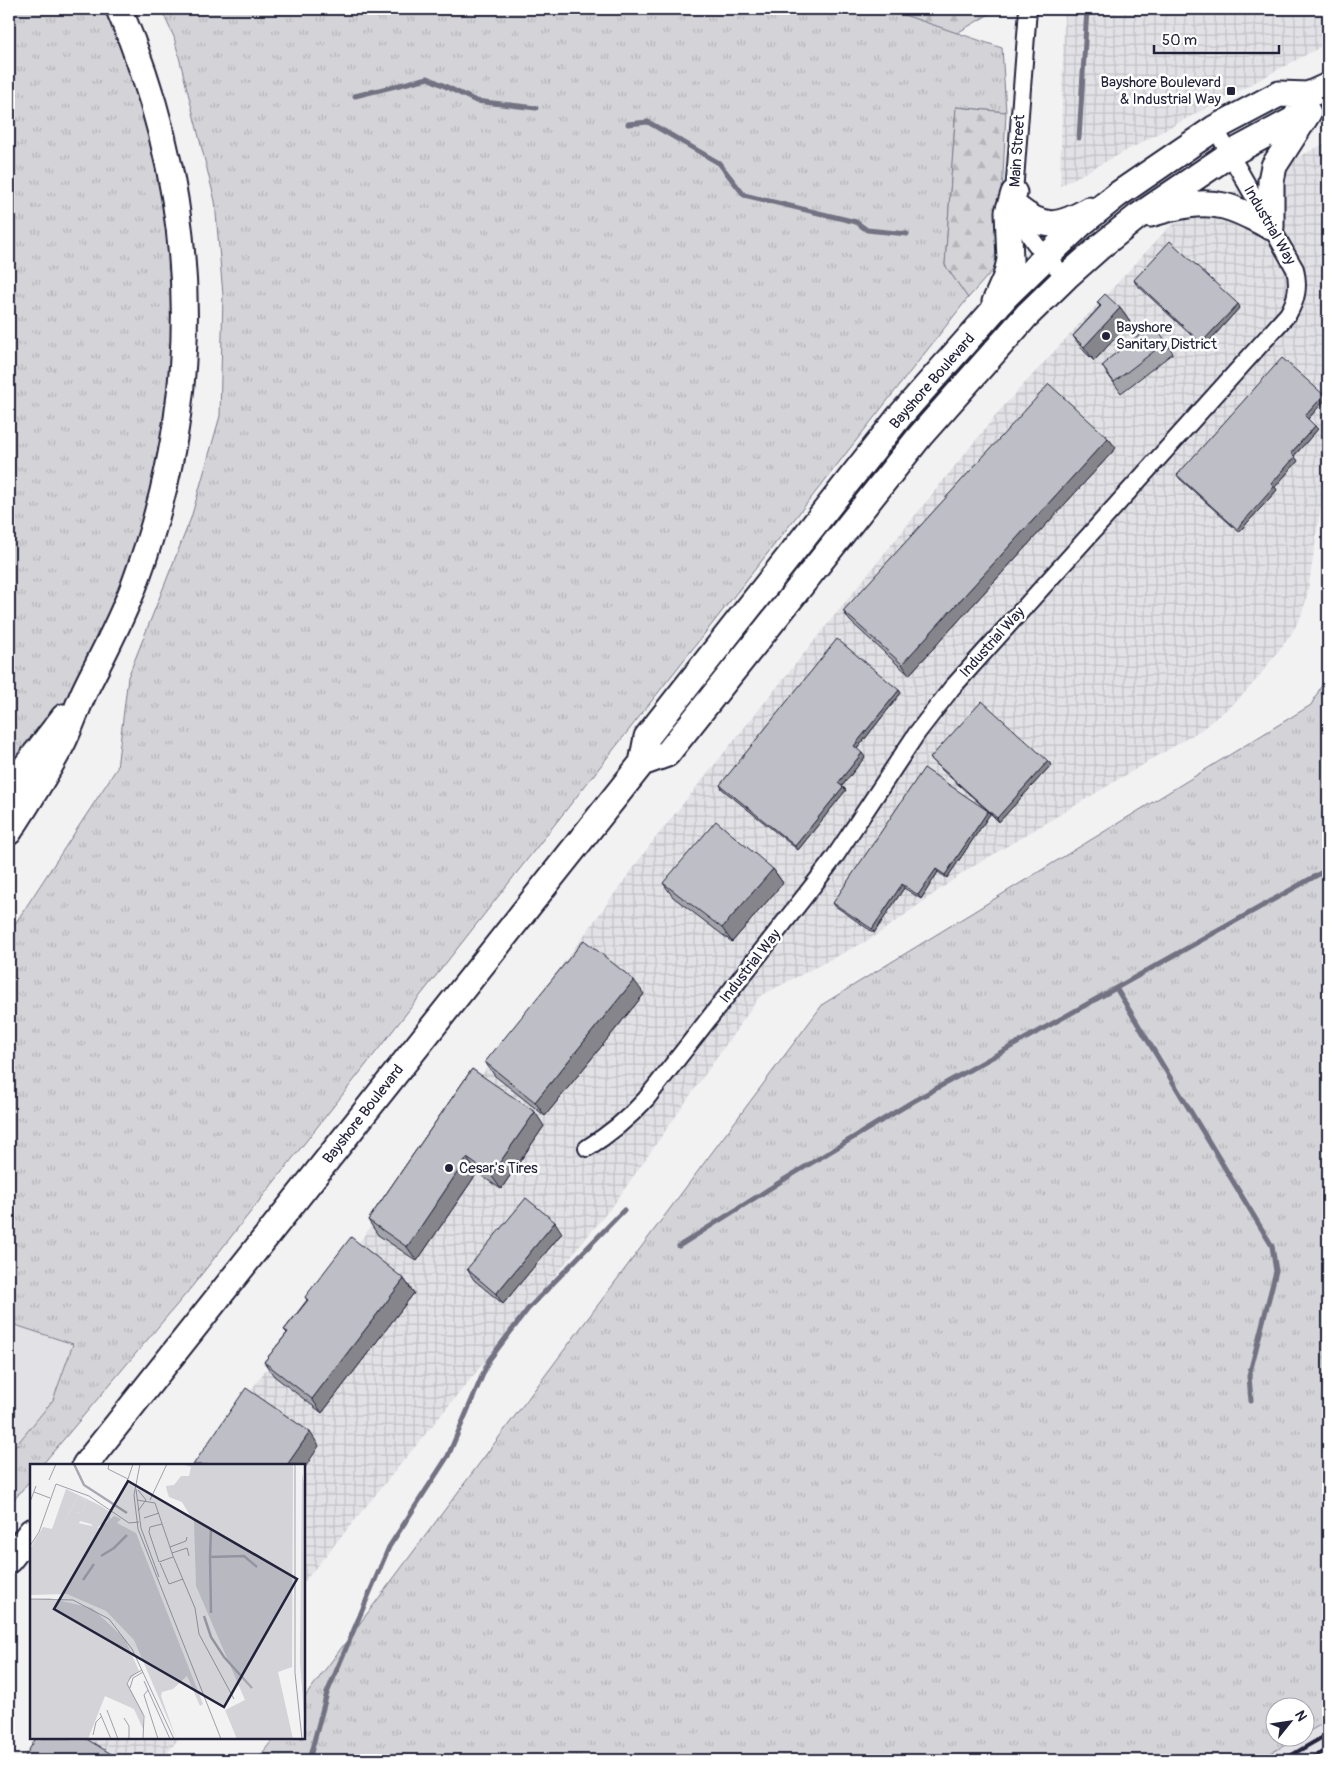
<svg xmlns="http://www.w3.org/2000/svg" width="1337" height="1769" font-family="Pangolin,sans-serif">
<style>
.built{fill:#e2e2e6}
.industrial{fill:url(#industrial-grid)}
.grass{fill:url(#grass-tufts);stroke:#7a7a8a}
.forest{fill:url(#forest-firs);stroke:#7a7a8a}
.lines{fill:none;stroke-linecap:round;stroke-linejoin:round}
.stream{stroke:#727282;stroke-width:5}
.minor-casing{stroke:#22223b;stroke-width:20}
.primary-casing{stroke:#22223b;stroke-width:29}
.minor{stroke:#fff;stroke-width:16}
.primary{stroke:#fff;stroke-width:25}
.rail{stroke:#22223b;stroke-width:4}
.wall{fill:#a3a3aa;stroke:#22223b}
.shaded-wall{fill:#85858b;stroke:#22223b}
.building{fill:#bebec6;stroke:#22223b}
.poi-dot{fill:#22223b;stroke:#fff;stroke-width:2}
.labels{text-anchor:middle;stroke-width:5;stroke-linejoin:round;paint-order:stroke}
.poi-label{font-size:15px;fill:#22223b;stroke:#fff;text-anchor:start}
.street-label{font-size:15px;fill:#22223b;stroke:#fff}
.inset-river{fill:none;stroke:#a8a8b2;stroke-width:2.5}
.inset-road{fill:none;stroke:#9f9fa9;stroke-width:1}
.view{fill:#22223b;fill-opacity:0.15;stroke:#22223b;stroke-width:2.5}
.inset-edge{fill:none;stroke:#22223b;stroke-width:2.5}
</style>
<defs>
<pattern id="industrial-grid" width="8" height="8" patternUnits="userSpaceOnUse" patternTransform="scale(1.25)"><rect width="8" height="8" fill="#e2e2e6"/><path d="M0 4h8M4 0v8" fill="none" stroke="#c2c2c6"/></pattern>
<pattern id="grass-tufts" width="24" height="20" patternUnits="userSpaceOnUse" patternTransform="scale(1.25)"><rect width="24" height="20" fill="#d3d3d8"/><path d="M3 7l-1-3M5 7V3M7 7l1-3M15 17l-1-3M17 17v-4M19 17l1-3" fill="none" stroke="#b5b5ba"/></pattern>
<pattern id="forest-firs" width="22" height="20" patternUnits="userSpaceOnUse" patternTransform="scale(1.25)"><rect width="22" height="20" fill="#d3d3d8"/><path d="M5 1l3.5 6h-7zM16 11l3.5 6h-7z" fill="#b5b5ba"/></pattern>
</defs>
<rect width="100%" height="100%" fill="#f2f2f3"/>
<filter id="ink" filterUnits="userSpaceOnUse"><feTurbulence type="fractalNoise" baseFrequency=".02" numOctaves="2"/><feDisplacementMap in="SourceGraphic" scale="10" xChannelSelector="R" yChannelSelector="G"/><feConvolveMatrix kernelMatrix="1 2 1 2 8 2 1 2 1" color-interpolation-filters="sRGB"/></filter>
<g filter="url(#ink)">
<path class="built" d="M9 1323 73 1343 53 1400 9 1454Z
M1328 1720V1760H1258L1300 1737 1304 1736 1305 1734Z"/>
<path class="industrial" d="M1064 9H1328V43L1060 186Z
M1328 142V459L1307 597 1301 616 1292 633 1258 678 1238 700 1201 730 964 872 874 937 760 996 614 1204 304 1582V1465H196L653 841 1000 410 1169 227 1296 158Z
M48 1738H179L162 1760H37Z"/>
<path class="grass" d="M9 9H119L165 147 179 405 104 655 9 788Z
M161 9H887L1002 48 1006 112 956 107 945 265 968 298 190 1289 42 1465H31V1479L9 1506V1454L53 1400 73 1344 9 1323V933L117 768 128 677 191 518 220 416 223 295 215 201 174 37Z
M1328 674V1720L1305 1734 1304 1706H1274V1736L1300 1737 1258 1760H257L274 1738H304V1698L823 1004 1311 705Z"/>
<path class="forest" d="M887 9H998L957 33Z
M956 107 1006 112 999 263 968 298 945 265Z"/>
<g class="lines">
<path class="stream" d="M355 96 428 78 476 101 536 108
M628 124 648 122 719 163 744 195 856 222 867 230 907 234
M1079 138 1087 9
M679 1246 780 1182 912 1102 1116 988
M1251 1401 1249 1376 1276 1271 1272 1246 1116 988 1328 869
M309 1760 327 1693 389 1547 448 1456 489 1360 528 1309 624 1210"/>
<defs>
<path id="minor" d="M1028 9 1014 193C1022 234 1038 249 1066 277
M587 1148C610 1134 628 1119 646 1099L815 883 834 858 917 733 951 689 1288 314C1297 299 1299 286 1295 269L1215 128"/>
<path id="primary" d="M1017 208C1044 230 1059 227 1089 210
M1150 214C1174 207 1200 200 1224 206 1241 210 1257 220 1271 227V181L1274 166 1308 113
M995 302 1006 277 1010 260 1008 212 1014 193
M642 763 667 754 920 436 1027 315 1066 277 1102 245 1137 217 1230 154 1295 119 1308 95
M9 788 64 717
M9 832C28 803 47 773 63 742 72 724 78 704 87 686 104 652 122 619 135 583 206 390 200 198 119 9
M85 1465 642 763 647 737 899 417 1007 295 1046 257 1082 223 1117 195 1215 128 1279 94 1308 95 1328 86
M9 1560 31 1532"/>
</defs>
<use href="#minor" class="minor-casing"/>
<use href="#primary" class="primary-casing"/>
<use href="#minor" class="minor"/>
<use href="#primary" class="primary"/>
<path class="rail" d="M1283 1760 1328 1734
M1308 1760 1328 1749"/>
</g>
<path class="wall" d="M1134 280 1240 307 1204 347 1136 284Z
M1097 302 1120 308 1130 322 1094 361 1083 350 1073 336 1100 306Z
M1166 342 1173 353 1121 393 1102 366Z
M1326 399 1308 419 1318 429 1294 456 1298 461 1275 487 1277 490 1239 532 1180 479 1177 475Z
M1108 438 1116 448 909 675 850 621 843 611Z
M899 690 901 693 857 749 865 757 842 786 846 790 798 850 722 789 720 785Z
M930 758 1048 761 1051 765 999 822 988 811 990 814 947 878 938 872 921 899 904 888 874 933 835 906 833 903 987 810 933 762Z
M773 869 783 883 732 942 673 897 663 883Z
M644 994 545 1116 495 1076 485 1062Z
M472 1069 544 1126 501 1189 477 1173 417 1261 378 1235 368 1220Z
M562 1233 503 1304 474 1280 467 1269Z
M404 1279 414 1293 322 1413 274 1376 264 1362 287 1333 284 1330 307 1300 305 1297Z"/>
<path class="shaded-wall" d="M1238 304 1240 307 1204 347 1201 343Z
M1120 308 1130 322 1094 361 1084 347Z
M1324 395 1326 399 1307 420 1305 416Z
M1315 426 1318 429 1293 457 1291 453Z
M1108 438 1116 448 909 675 902 664Z
M1295 457 1298 461 1275 487 1277 490 1239 532 1237 529 1271 484Z
M899 690 901 693 856 750 854 746Z
M862 753 865 757 841 787 838 783Z
M1048 761 1051 765 999 822 997 818Z
M843 787 846 790 798 850 795 846Z
M988 811 990 814 947 878 945 875Z
M773 869 783 883 732 942 722 928Z
M936 869 938 872 921 899 918 895Z
M902 884 904 888 874 933 872 929Z
M634 980 644 994 545 1116 535 1102Z
M535 1112 544 1126 501 1189 491 1175Z
M467 1158 477 1173 417 1261 407 1247Z
M555 1222 562 1233 503 1304 496 1294Z
M404 1279 414 1293 322 1413 312 1399Z
M310 1432 319 1446 304 1469V1465H287Z
M113 1755 117 1760H110Z"/>
<path class="building" d="M1170 241 1238 304 1201 343 1134 280Z
M1105 294 1120 308 1084 347 1073 336 1101 306 1097 302Z
M1153 325 1166 342 1114 382 1102 366 1108 361 1107 360Z
M1282 358 1324 395 1305 416 1315 426 1291 453 1295 457 1271 484 1274 487 1237 529 1177 475Z
M1049 384 1108 438 902 664 843 611Z
M837 639 899 690 854 746 862 753 838 783 843 787 795 846 720 785Z
M982 701 1048 761 997 818 930 758Z
M924 768 988 811 945 875 936 869 918 895 902 884 872 929 833 903Z
M716 821 773 869 722 928 663 883Z
M584 940 634 980 535 1102 485 1062Z
M472 1069 535 1112 491 1175 467 1158 407 1247 368 1220Z
M526 1198 555 1222 496 1294 467 1269Z
M351 1237 404 1279 312 1399 264 1362 288 1332 284 1330 308 1300 305 1297Z
M246 1388 310 1432 287 1465H193Z
M36 1738H85L113 1755 110 1760H23Z"/>
</g>
<g class="poi-dot">
<rect x="1226" y="86" width="10" height="10" rx="2.5"/>
<circle cx="1106" cy="336" r="5"/>
<circle cx="449" cy="1168" r="5"/>
</g>
<g class="labels">
<g class="poi-label">
<text x="1221" y="87" text-anchor="end">Bayshore Boulevard<tspan x="1221" dy="17">&amp; Industrial Way</tspan></text>
<text x="1116" y="332">Bayshore<tspan x="1116" dy="17">Sanitary District</tspan></text>
<text x="459" y="1173">Cesar's Tires</text>
</g>
<g class="street-label">
<text transform="translate(1017 151) rotate(-86)" y="5">Main Street</text>
<text transform="translate(1270 225) rotate(60)" y="5">Industrial Way</text>
<text transform="translate(932 381) rotate(-49)" y="5">Bayshore Boulevard</text>
<text transform="translate(992 642) rotate(-48)" y="5">Industrial Way</text>
<text transform="translate(750 966) rotate(-52)" y="5">Industrial Way</text>
<text transform="translate(363 1114) rotate(-52)" y="5">Bayshore Boulevard</text>
</g>
</g>
<g transform="translate(30 1464)">
<rect width="275" height="275" fill="#f2f2f3"/>
<path d="M152 0H263L262 203 248 208 263 275H207L195 246 215 236 166 122 164 58 152 38 139 33 137 27 136 22 144 21 151 12H159L161 3ZM272 9 275 24V263L270 198ZM36 25 71 42 63 54H43L46 48 52 49 56 36 48 33 35 56 70 64 84 52 91 55 87 59 106 69 173 240 170 242 157 212 143 225 132 228 131 232 146 274 104 176 76 147 37 130 0 131 1 83 13 63 22 65ZM19 134 62 144 95 175 109 207 97 218 113 249V265L104 245 75 232 58 275H0V135Z" fill="#d3d3d8"/>
<path d="M48 33 56 36 52 49 46 48 44 54H63L62 48 71 42 80 48V55L65 65 61 60 50 57 48 61H37L35 56Z" fill="#d3d3d8"/>
<path class="inset-river" d="M44 0 54 21 97 49M181 65 180 93 214 92 227 103M71 92 84 84 97 71M180 93 181 149M53 116 64 100M174 152 181 173 194 193 222 224"/>
<path class="inset-road" d="M79 0 78 5 98 15 103 0M110 0 104 31 108 65 191 275M265 0V209L272 275M19 16 26 0M106 25 111 64 129 113M108 26 116 36 108 47M4 28 20 34M107 36 125 39 143 92 165 144 169 170 204 235M120 36 137 0M0 38 6 22M114 54 129 49M132 60 120 63 119 68 129 98 143 93M0 82 9 68 26 20 59 32 99 59 109 58M140 83 156 77 157 73M142 89 157 84 159 92M130 99 139 120 153 115M0 135 43 136 79 155 102 185 144 275M112 206 101 212 97 220 114 252 113 275M114 217 140 275M100 224 103 214 113 208M118 226 114 231 128 275M77 246 88 275M70 249 81 275M94 254 99 262V275M63 271 66 258 72 252"/>
<path class="view" d="M98 17 267 115 194 243 24 145Z"/>
<rect width="275" height="275" class="inset-edge"/>
</g>
<rect width="1337" height="1769" fill="none" stroke="#fff" stroke-width="30"/>
<rect x="15" y="15" width="1307" height="1739" fill="none" stroke="#22223b" stroke-width="2" filter="url(#ink)"/>
<g transform="translate(1290 1722) rotate(60)"><circle r="24" fill="#ffffff" stroke="#a7a7b1"/>
<path d="M0-4L9 19L0 12L-9 19Z" fill="#22223b"/>
<text y="-8" font-size="14" font-weight="bold" text-anchor="middle" fill="#22223b">N</text>
</g>
<path d="M1154 45v8h125v-8" fill="none" stroke="#22223b" stroke-width="2.5"/>
<text x="1162" y="45" font-size="15" fill="#22223b" stroke="#ffffff" stroke-width="4" paint-order="stroke">50 m</text>
</svg>
